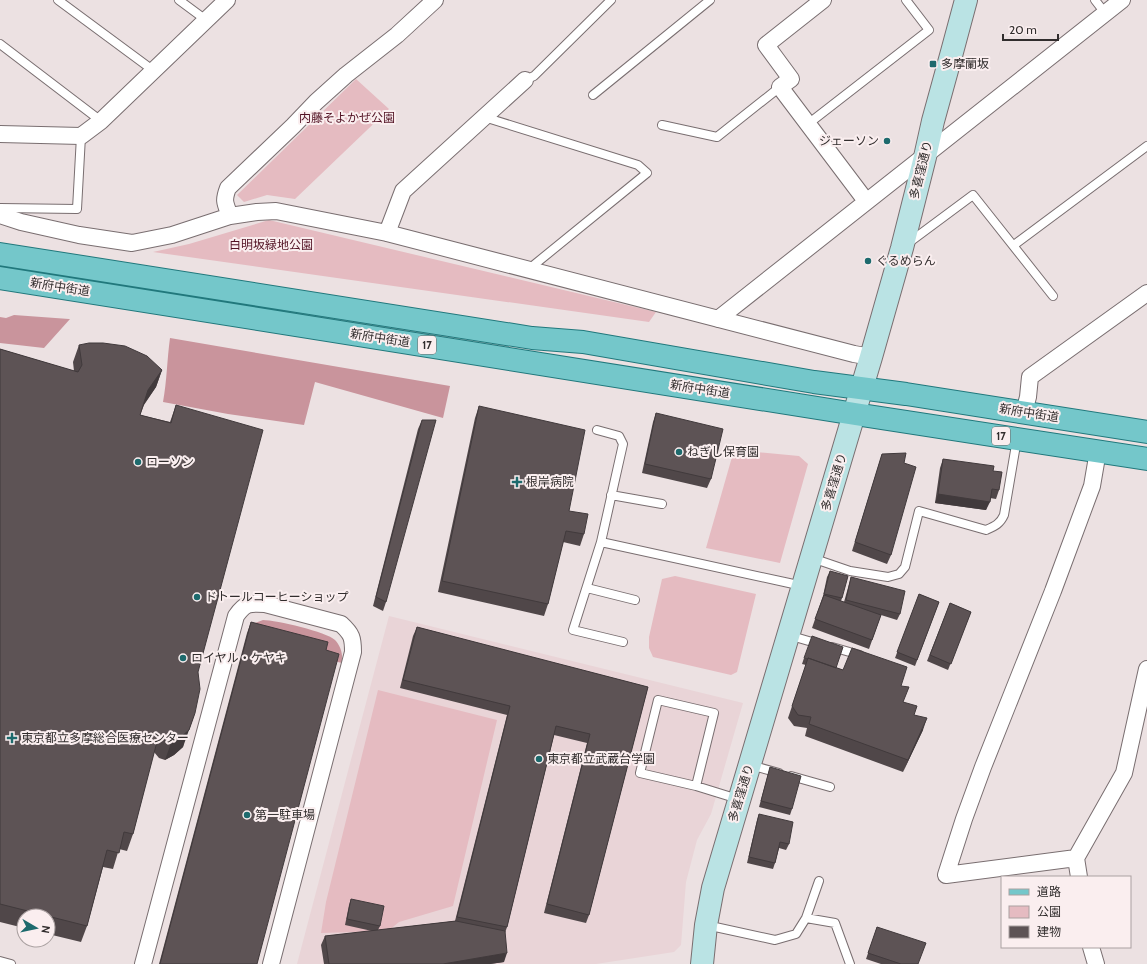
<svg xmlns="http://www.w3.org/2000/svg" width="1147" height="964" font-family="Cabin,'Noto Sans JP',sans-serif">
<style>
.built{fill:#e9d4d7}
.green{fill:#e5bbc1}
.forest{fill:#c9949c}
.lines{fill:none;stroke-linecap:round;stroke-linejoin:round}
.lane-casing{stroke:#796e70;stroke-width:10}
.street-casing{stroke:#796e70;stroke-width:18}
.secondary-casing{stroke:#796e70;stroke-width:24}
.primary-casing{stroke:#21787c;stroke-width:24}
.lane{stroke:#fff;stroke-width:8}
.street{stroke:#fff;stroke-width:16}
.secondary{stroke:#bae3e4;stroke-width:22}
.primary{stroke:#74c7ca;stroke-width:22}
.wall{fill:#504749}
.shaded-wall{fill:#413a3c}
.building{fill:#5d5355;stroke:#413a3c}
.poi-dot{fill:#1d6a6d;stroke:#faeeef;stroke-width:1.5}
.labels{text-anchor:middle;stroke-width:4;stroke-linejoin:round;paint-order:stroke}
.shield{fill:#faeeef;stroke:#6d6767;stroke-width:1}
.shield-label{font-size:11px;font-weight:bold;fill:#312d2d}
.poi-label{font-size:12px;fill:#312d2d;stroke:#faeeef;text-anchor:start}
.park-label{font-size:12px;fill:#521224;stroke:#faeeef}
.street-label{font-size:12px;fill:#312d2d;stroke:#faeeef}
</style>
<rect width="100%" height="100%" fill="#ece1e2"/>
<path class="built" d="M389 616 743 703 711 814 697 840 686 882 681 945 674 952 596 964H297Z"/>
<path class="green" d="M356 79 389 109 295 199 267 195 244 202 237 195Z
M269 220 656 312 649 322 153 252 189 244Z
M734 450 799 456 808 464 780 563 706 548Z
M675 576 756 594 737 672 731 675 653 657 649 648V637L662 579Z
M378 690 497 720 453 906 399 922 388 931 321 933 326 902Z"/>
<path class="forest" d="M14 315 69 319H70L44 348 0 343V317L6 318Z
M170 338 450 386 443 418 315 382 304 425 228 414 163 402C167 381 167 359 170 338Z
M263 620C276 620 327 632 335 640 341 646 343 655 342 663L326 659 327 651 248 630 255 623Z"/>
<g class="lines">
<defs>
<path id="lane" d="M58 0 154 71
M179 0 206 20
M1095 0 1105 13
M0 44 101 121
M525 80 534 76 611 0
M593 95 710 0
M484 117 638 165 647 173 529 269
M808 124 929 30 906 0
M662 125 717 137 780 87
M0 208 77 209 81 136
M907 244 973 195 1053 296
M1014 245 1147 146
M597 430 619 436 623 444 601 542
M611 495 662 504
M812 558 850 571 888 577 899 574 905 567 919 511 986 530C995 526 1000 524 1004 515L1017 439
M587 588 635 600
M788 635 819 644
M623 642 573 630 601 542 789 583 802 586
M832 647 860 655
M750 765 779 773
M791 776 830 787
M696 786 714 713 658 700 640 773 696 786 738 799
M806 918 819 881
M706 925 775 940 796 934 806 918 835 923 850 964
M0 961 11 964"/>
<path id="street" d="M823 0 766 45 791 79 780 87 866 201
M0 134 81 136 101 121 227 0
M0 215 21 222 79 235 132 243 172 235 230 216 257 212 276 211 387 233 854 354 871 357
M230 216C225 203 223 201 228 188L293 126 316 102 346 75 397 35 435 0
M387 233 403 191 525 80
M718 319 1122 0
M1024 412 1028 397 1030 377 1147 293
M1076 858 946 875 964 819 983 767 1053 591 1092 486 1098 451
M1079 877 1076 858 1124 773 1147 669
M1091 947 1096 964
M143 964 236 616C245 603 249 603 265 604L341 624C352 634 353 638 353 652L271 964"/>
<path id="secondary" d="M702 964 706 925 713 888 871 357 902 248 925 157 933 121 952 52 966 0"/>
<path id="primary" d="M0 254 532 338 583 342 814 382 906 394 1147 432
M0 278 855 414 1147 459"/>
</defs>
<use href="#lane" class="lane-casing"/>
<use href="#street" class="street-casing"/>
<use href="#secondary" class="secondary-casing"/>
<use href="#primary" class="primary-casing"/>
<use href="#lane" class="lane"/>
<use href="#street" class="street"/>
<use href="#secondary" class="secondary"/>
<use href="#primary" class="primary"/>
</g>
<path class="wall" d="M79 345 162 370 156 387 144 405 140 415 170 422 176 405 198 672 183 747 174 755 165 760 159 758 154 752 133 834 127 851 119 849 113 869 103 867 87 926 81 942 48 934V916H24V928L0 922V349L74 371 73 362Z
M479 406 569 511 584 534 580 546 563 542 548 604 544 616 438 592 475 418Z
M656 413 711 479 707 488 642 473 653 422Z
M422 420 386 602 383 611 373 606 418 429Z
M882 454 904 463 891 555 887 564 852 551Z
M943 459 993 471 999 490 996 499 990 498 986 510 935 503 940 468Z
M830 571 842 598 841 601 844 602 851 577 900 614 897 620 881 615 869 649 812 628 823 596 827 577Z
M919 594 939 602 915 666 895 658Z
M950 603 971 612 948 670 927 661Z
M251 622 326 650 257 964H159L247 633Z
M417 627 648 687 589 915 586 923 544 913 587 743 554 735 507 927 505 933 504 962 490 964H324L321 945 325 936 372 931 345 925 349 905 351 899 380 926 378 930 455 921 507 715 400 688 413 636Z
M804 658 843 670 901 686 903 702 914 715 923 730 903 772 805 736 807 728 794 726 788 718 806 665 802 664Z
M770 767 792 809 790 815 759 807Z
M759 814 789 844 786 850 779 848 775 863 773 869 747 863 757 820Z
M877 927 918 964H881L866 959Z"/>
<path class="shaded-wall" d="M162 370 156 387 142 407 148 390Z
M938 494 990 502 986 510 935 503Z
M195 713 183 747 174 755 165 760 171 743Z
M927 718 923 730 903 772 908 760Z
M507 953 504 962 490 964H443Z"/>
<path class="building" d="M89 343H103L125 346 147 356 162 370 148 390 140 415 171 423 176 405 263 430 198 672 200 689 195 713 189 730 180 738 171 743 165 741 159 734 133 834 124 832 119 853 107 850 87 926 0 904V349L78 372 82 365 79 345Z
M479 406 585 430 569 511 588 514 584 534 566 531 548 604 442 581Z
M656 413 723 429 711 479 645 464Z
M422 420H436L386 602 376 597Z
M906 453 904 463 916 467 891 555 855 542 882 454Z
M943 459 994 466 993 471 1002 472 999 490 992 489 990 502 938 494Z
M830 571 848 576 842 598 824 594Z
M851 577 905 591 900 614 846 600Z
M919 594 939 602 917 660 897 652Z
M824 595 881 615 872 640 815 619Z
M950 603 971 612 951 664 930 655Z
M251 622 328 642 326 650 339 654 257 964H160Z
M417 627 648 687 589 915 547 904 590 734 556 726 507 927 457 917 510 706 403 680Z
M812 636 843 647 836 668 808 658V659L804 658Z
M852 648 907 667 901 686 909 687 903 702 917 706 914 715 927 718 908 760 809 724 811 717 798 715 792 706 808 658 843 670Z
M770 767 801 776 792 809 761 801Z
M759 814 793 822 789 844 780 842 775 863 749 857Z
M351 899 384 906 380 926 347 919Z
M456 921 505 931 507 953 443 964H329L325 936Z
M877 927 926 943 918 964H901L868 953Z"/>
<g class="poi-dot">
<rect x="929" y="60" width="8" height="8" rx="2"/>
<circle cx="887" cy="141" r="4"/>
<circle cx="868" cy="261" r="4"/>
<circle cx="679" cy="452" r="4"/>
<circle cx="138" cy="462" r="4"/>
<path d="M515 476h4v4h4v4h-4v4h-4v-4h-4v-4h4z"/>
<circle cx="197" cy="597" r="4"/>
<circle cx="183" cy="658" r="4"/>
<path d="M10 732h4v4h4v4h-4v4h-4v-4h-4v-4h4z"/>
<circle cx="539" cy="759" r="4"/>
<circle cx="247" cy="815" r="4"/>
</g>
<g class="labels">
<g class="shield">
<rect x="418" y="336" width="18" height="18" rx="3"/>
<rect x="992" y="427" width="18" height="18" rx="3"/>
</g>
<g class="shield-label">
<text x="427" y="349">17</text>
<text x="1001" y="440">17</text>
</g>
<g class="poi-label">
<text x="941" y="68">多摩蘭坂</text>
<text x="879" y="145" text-anchor="end">ジェーソン</text>
<text x="876" y="265">ぐるめらん</text>
<text x="687" y="456">ねぎし保育園</text>
<text x="146" y="466">ローソン</text>
<text x="526" y="486">根岸病院</text>
<text x="205" y="601">ドトールコーヒーショップ</text>
<text x="191" y="662">ロイヤル・ケヤキ</text>
<text x="21" y="742">東京都立多摩総合医療センター</text>
<text x="547" y="763">東京都立武蔵台学園</text>
<text x="255" y="819">第一駐車場</text>
</g>
<g class="park-label">
<text x="347" y="122">内藤そよかぜ公園</text>
<text x="271" y="249">白明坂緑地公園</text>
</g>
<g class="street-label">
<text transform="translate(921 170) rotate(-76)" y="4">多喜窪通り</text>
<text transform="translate(60 287) rotate(9)" y="4">新府中街道</text>
<text transform="translate(380 338) rotate(9)" y="4">新府中街道</text>
<text transform="translate(700 389) rotate(9)" y="4">新府中街道</text>
<text transform="translate(1029 413) rotate(9)" y="4">新府中街道</text>
<text transform="translate(834 482) rotate(-73)" y="4">多喜窪通り</text>
<text transform="translate(741 793) rotate(-73)" y="4">多喜窪通り</text>
</g>
</g>
<rect x="1001" y="876" width="130" height="72" fill="#faeeef" stroke="#aaa1a1"/>
<rect x="1009" y="889" width="20" height="6" fill="#74c7ca" stroke="#aaa1a1"/>
<text x="1037" y="896" font-size="12" fill="#312d2d">道路</text>
<rect x="1009" y="906" width="20" height="12" fill="#e5bbc1" stroke="#aaa1a1"/>
<text x="1037" y="916" font-size="12" fill="#312d2d">公園</text>
<rect x="1009" y="926" width="20" height="12" fill="#5d5355" stroke="#aaa1a1"/>
<text x="1037" y="936" font-size="12" fill="#312d2d">建物</text>
<g transform="translate(36 928) rotate(99)"><circle r="19" fill="#faeeef" stroke="#aaa1a1"/>
<path d="M0-3L7 15L0 10L-7 15Z" fill="#1d6a6d"/>
<text y="-6" font-size="11" font-weight="bold" text-anchor="middle" fill="#312d2d">N</text>
</g>
<path d="M1003 34v6h55v-6" fill="none" stroke="#312d2d" stroke-width="2"/>
<text x="1009" y="34" font-size="12" fill="#312d2d" stroke="#faeeef" stroke-width="3" paint-order="stroke">20 m</text>
</svg>
